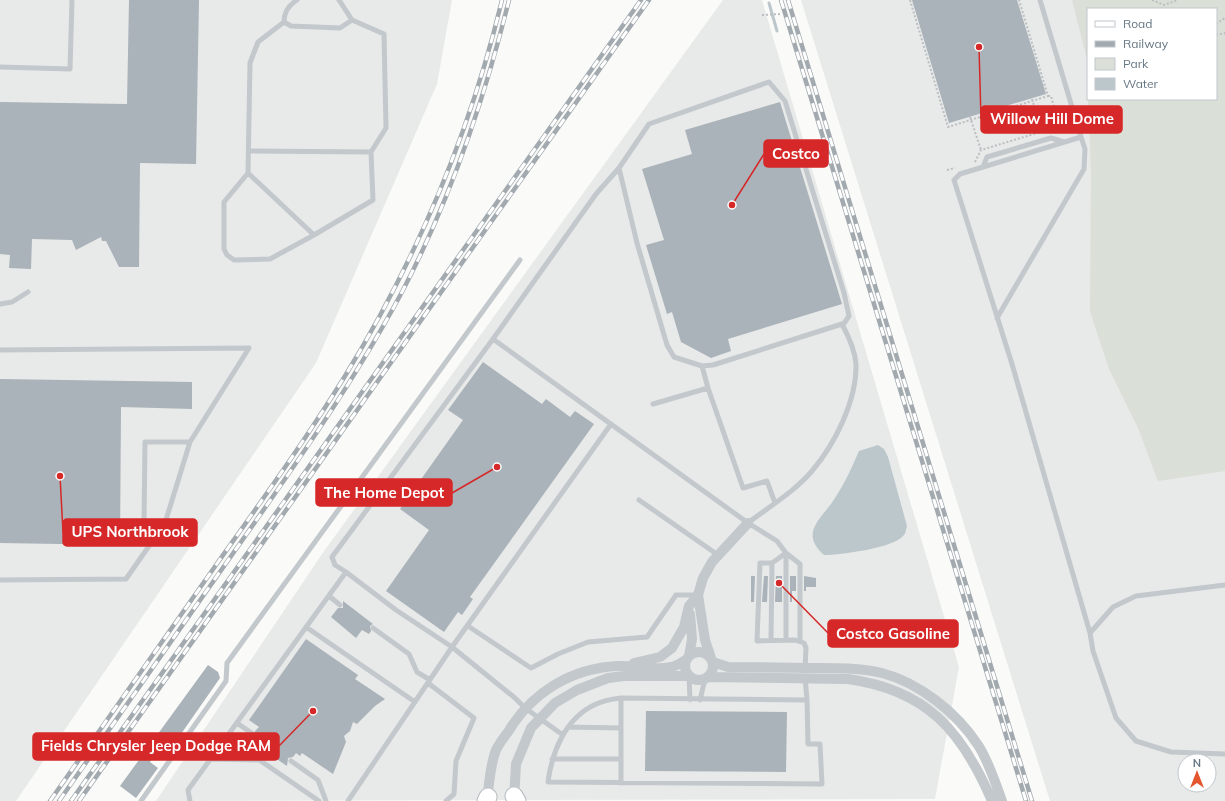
<svg xmlns="http://www.w3.org/2000/svg" width="1225" height="801" font-family="Mulish,sans-serif">
<style>
.built{fill:#e8e9e9;fill-rule:evenodd}
.green{fill:#dadfd7}
.water{fill:#bbc7cb}
.lines{fill:none;stroke-linecap:round;stroke-linejoin:round}
.stream{stroke:#bbc7cb;stroke-width:3}
.building{fill:#aab3b9}
.primary-casing{stroke:#b5babe;stroke-width:19}
.path{stroke:#bbbfc2;stroke-width:2;stroke-dasharray:2 2;stroke-linecap:butt}
.lane{stroke:#c3c8cc;stroke-width:5}
.street{stroke:#c3c8cc;stroke-width:10}
.primary{stroke:#fff;stroke-width:17}
.rail-casing{stroke:#a2aab0;stroke-width:4.5}
.rail{stroke:#fff;stroke-width:3;stroke-dasharray:9;stroke-linecap:butt}
.leader{fill:none;stroke:#d62828;stroke-width:1.5}
.callout-dot{fill:#d62828;stroke:#fff;stroke-width:1.5}
.callout{fill:#d62828;stroke:#d62828;stroke-width:1.5}
.callout-label{font-size:15px;text-anchor:middle;font-weight:bold;fill:#fff}
</style>
<rect width="100%" height="100%" fill="#fafaf8"/>
<path class="built" d="M0 0H452L437 84 316 363 16 801H0Z
M723 0H762L959 667 935 799 156 801 322 554Z
M801 0H1225V801H1050ZM1088 9H1216V99H1088ZM1185 761H1209V785H1185Z"/>
<path class="green" d="M1072 0H1225V471L1158 481 1138 428 1109 369 1090 311 1091 171 1088 99H1216V9H1088V92L1087 59Z"/>
<path class="water" d="M878 445 884 449 888 457 907 526C906 528 906 533 904 535 895 548 840 555 824 555 798 532 823 518 835 498 845 483 852 467 859 451Z"/>
<g class="lines">
<path class="stream" d="M769 3 777 31"/>
</g>
<path class="building" d="M129 0H199L196 164 140 163 139 267H119L106 241H102L101 237 76 250 72 240 32 239 31 269 9 268 10 255 0 254V102L127 104Z
M912 0H1017L1046 94 949 123Z
M780 102 842 304 728 339 731 351 711 358 681 342 672 312 667 314 646 245 664 240 642 169 692 154 685 130Z
M483 362 542 404 546 399 570 417 575 411 594 424 470 597 473 599 462 615 458 612 444 632 386 591 429 530 400 509 463 420 448 410Z
M0 379 192 382V409L121 407 120 545 0 543Z
M751 576H755L754 602H751Z
M764 576H768L767 602H762Z
M776 576H782V602H775Z
M790 576H796V591H792V602H790Z
M804 576 816 578V587H806V591H804Z
M343 601 373 624 370 626 371 631 369 634 362 630 356 638 331 617 338 608H343Z
M306 639 358 675 355 679 385 699 375 706 357 724 353 722 350 731 344 736 346 742 333 774 302 753 300 756 296 753 293 757 288 758 287 766 249 740 251 737H256L255 731 259 727 249 720Z
M208 665 218 672 220 678 174 744 163 743 150 762 158 768 136 798 120 786Z
M646 711 787 712 786 772 645 771Z"/>
<g class="lines">
<defs>
<path id="primary" d="M514 796 517 801
M486 801 488 797"/>
</defs>
<use href="#primary" class="primary-casing"/>
<path class="path" d="M910 0 948 127 1048 96 1019 0
M1152 0 1164 5 1178 0
M762 15 781 14
M1216 24 1225 18
M1216 35 1225 33
M1048 96H1051L1060 128
M1032 99 1042 131
M970 117 981 150
M975 162 981 150 1057 127 1067 133
M947 170 955 168"/>
<path class="lane" d="M297 0C289 5 284 13 284 22L291 26 340 28 352 20 339 0
M1040 0 1081 137
M352 20 384 34 386 128 371 152
M0 67 70 69 72 0
M249 151 371 152 373 200 314 235 248 173 250 63 258 42 284 22
M983 167 987 157 1051 138 1064 142
M619 168 649 124 769 82 785 101 844 293 849 316 843 325
M248 173 224 202V249L227 255 234 260 270 259 314 235
M0 304 12 302 28 292
M997 318 1084 169 1085 149 1081 137 960 174 954 180 1012 364 1090 633
M0 350 249 348 190 442H145L144 523H165
M708 388 743 488 767 481 775 503
M653 404 708 388 702 366
M639 500 718 555
M748 523C770 506 794 492 812 471 835 444 857 400 856 364 855 350 849 337 842 324L713 365 702 366 674 357 667 345 637 243 619 168 596 194 493 339 748 523 777 541 786 553 800 564V641
M786 553 772 563H760L757 641 795 640 804 643 806 648 805 669
M786 553V640
M346 572 335 565 332 557 493 339
M0 580 126 579 165 523 190 442
M1225 585 1136 596 1113 607 1090 633 1093 651 1116 718 1136 741 1171 752 1225 754
M329 596 340 605
M468 626 531 668 558 654 588 642 647 637 676 595H697
M306 627 415 702
M373 628 409 654 417 672 430 680
M771 640 772 563
M689 676 690 700
M805 677 807 700
M428 683 474 718 456 761 454 794 446 801
M621 698 807 700 808 744H820L822 784 548 782C552 752 565 719 594 705 602 701 612 699 621 698Z
M621 698V783
M700 700 705 679
M237 723 253 734
M569 727 621 728
M563 735 525 708 515 698 452 647 611 424
M226 737 319 801
M210 759 259 760
M552 759H621
M291 761 318 780 326 801
M141 801 226 681 227 663 520 260
M190 801 188 790 346 572 396 610 452 647 348 801"/>
<path class="street" d="M698 595 705 640 711 658
M685 666a14 14 0 1 1 28 0a14 14 0 1 1-28 0Z
M689 656 692 639 690 614
M713 662 728 667C753 667 778 667 804 668 830 668 857 667 882 673 920 683 957 713 978 745 989 762 995 782 1002 801
M634 663 660 657 672 648 684 627 689 606 698 595 703 578 712 562 748 523
M709 677 848 679C927 690 962 731 992 801
M487 801C489 785 490 765 496 750 499 744 504 737 508 732 532 692 572 668 618 666 635 665 653 671 670 667 676 667 682 662 687 659
M514 801 516 764 531 728 555 703 577 690 608 678 624 676H689"/>
<use href="#primary" class="primary"/>
<defs>
<path id="rail" d="M781 0 1026 801
M788 0 1032 801
M50 801C105 722 161 644 216 565 260 503 305 441 345 376 416 260 470 133 502 0
M59 801C120 715 180 628 241 542 298 461 355 380 402 292 450 200 484 101 509 0
M71 801 641 0
M79 801 649 0"/>
</defs>
<use href="#rail" class="rail-casing"/>
<use href="#rail" class="rail"/>
</g>
<path class="leader" d="M979 47L981 119M732 205L764 154M497 467L452 493M60 476L63 532M779 583L828 633M313 711L279 746"/>
<g class="callout-dot">
<circle cx="979" cy="47" r="4"/>
<circle cx="732" cy="205" r="4"/>
<circle cx="497" cy="467" r="4"/>
<circle cx="60" cy="476" r="4"/>
<circle cx="779" cy="583" r="4"/>
<circle cx="313" cy="711" r="4"/>
</g>
<g class="callout">
<rect x="981" y="106" width="141" height="27" rx="4"/>
<rect x="764" y="140" width="64" height="27" rx="4"/>
<rect x="316" y="479" width="136" height="27" rx="4"/>
<rect x="63" y="519" width="134" height="27" rx="4"/>
<rect x="828" y="620" width="130" height="27" rx="4"/>
<rect x="33" y="733" width="246" height="27" rx="4"/>
</g>
<g class="callout-label">
<text x="1052" y="124">Willow Hill Dome</text>
<text x="796" y="159">Costco</text>
<text x="384" y="498">The Home Depot</text>
<text x="130" y="537">UPS Northbrook</text>
<text x="893" y="639">Costco Gasoline</text>
<text x="156" y="751">Fields Chrysler Jeep Dodge RAM</text>
</g>
<rect x="1087" y="8" width="130" height="92" fill="#ffffff" stroke="#c1c8cd"/>
<rect x="1095" y="21" width="20" height="6" fill="#ffffff" stroke="#c1c8cd"/>
<text x="1123" y="28" font-size="12" fill="#657683">Road</text>
<rect x="1095" y="41" width="20" height="6" fill="#a2aab0" stroke="#c1c8cd"/>
<text x="1123" y="48" font-size="12" fill="#657683">Railway</text>
<rect x="1095" y="58" width="20" height="12" fill="#dadfd7" stroke="#c1c8cd"/>
<text x="1123" y="68" font-size="12" fill="#657683">Park</text>
<rect x="1095" y="78" width="20" height="12" fill="#bbc7cb" stroke="#c1c8cd"/>
<text x="1123" y="88" font-size="12" fill="#657683">Water</text>
<g transform="translate(1197 773)"><circle r="19" fill="#ffffff" stroke="#c1c8cd"/>
<path d="M0-3L7 15L0 10L-7 15Z" fill="#e4572e"/>
<text y="-6" font-size="11" font-weight="bold" text-anchor="middle" fill="#657683">N</text>
</g>
</svg>
